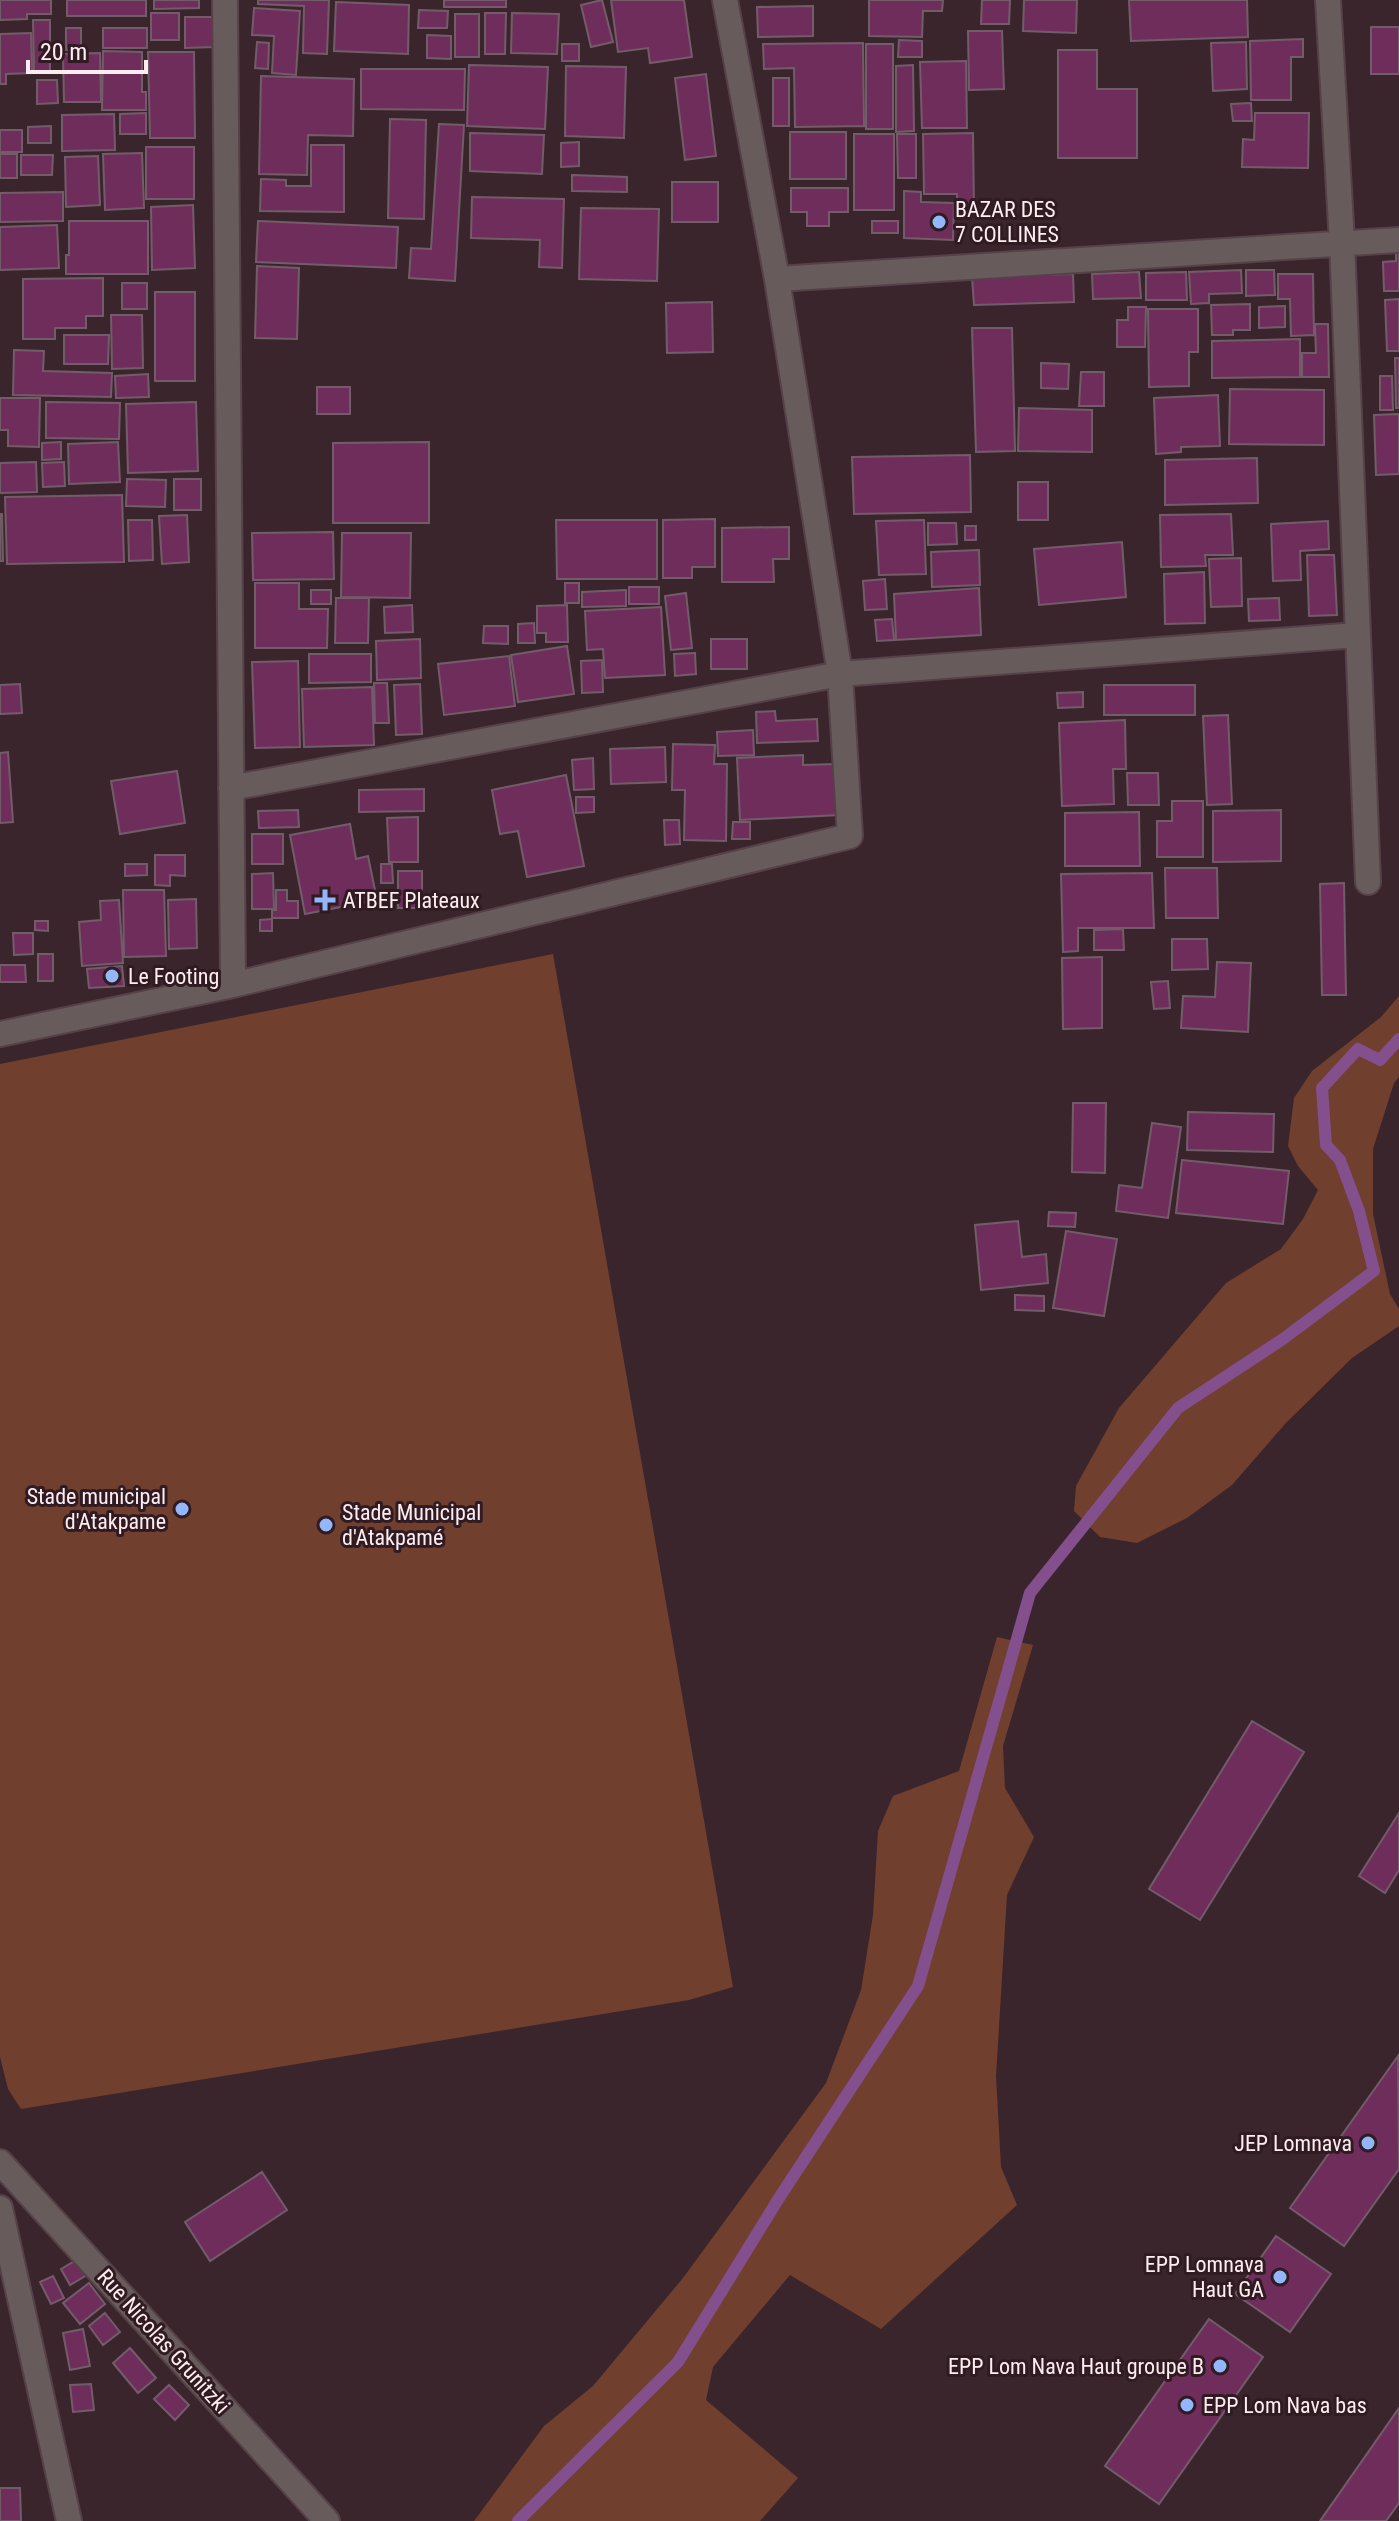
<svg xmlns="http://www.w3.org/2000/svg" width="1399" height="2521" font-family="'Roboto Condensed',sans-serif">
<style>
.green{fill:#713f2e}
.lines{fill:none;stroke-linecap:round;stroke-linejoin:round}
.stream{stroke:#834f8c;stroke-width:12}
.building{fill:#6f2d5b;stroke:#735c6a;stroke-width:2}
.minor-casing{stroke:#564148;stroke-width:28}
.minor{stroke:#685b5b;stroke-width:24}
.poi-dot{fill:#93b7fd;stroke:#311b22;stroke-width:3}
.labels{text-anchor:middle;stroke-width:6;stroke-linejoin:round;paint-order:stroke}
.poi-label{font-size:22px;fill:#fdedf1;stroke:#311b22;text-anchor:start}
.street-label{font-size:22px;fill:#fdedf1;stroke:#311b22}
</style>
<rect width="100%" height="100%" fill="#3b252c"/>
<path class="green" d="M553 954 733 1987 689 2000 21 2109 8 2089 0 2057V1064Z
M1399 996V1077L1394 1083 1373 1149V1214L1390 1294 1399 1309V1326L1352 1358 1285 1424 1232 1485 1187 1518 1137 1543 1100 1537 1074 1511 1076 1486 1119 1408 1226 1283 1281 1249 1303 1219 1318 1190 1298 1166 1288 1146 1294 1098 1312 1071 1381 1017Z
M997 1637 1033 1645 1003 1746 1005 1788 1034 1837 1007 1895 996 2076 1001 2167 1017 2205 881 2329 790 2275 713 2367 706 2400 798 2478 760 2521H474L544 2426 593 2386 683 2278 826 2083 861 1990 873 1915 878 1831 893 1796 959 1771Z"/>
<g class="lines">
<path class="stream" d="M518 2521 678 2362 779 2198 918 1986 1030 1593 1178 1408 1283 1339 1374 1271 1359 1211 1340 1160 1326 1145 1322 1088 1358 1049 1380 1060 1399 1039"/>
</g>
<path class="building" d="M0 0H51V14H27V19L0 20Z
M67 0H146V16H67Z
M154 0H199V8L154 9Z
M258 0H329L327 54 303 53 304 6 258 4Z
M444 0H506V7H444Z
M602 0 613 42 591 47 581 5Z
M611 0H684L692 57 650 63 648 48 618 52Z
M869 0H943L942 11H923L922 37 869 36Z
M982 0H1010L1009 24H981Z
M1024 0H1077L1076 33 1023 31Z
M1129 0H1247L1248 37 1131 41Z
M336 2 409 5 408 54 334 51Z
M813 6V36L758 37 757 7Z
M254 8 300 11 296 75 272 73 274 36 252 35Z
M419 10 448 11 447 28H418Z
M151 13H179V40H151Z
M485 13H506L505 54H485Z
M512 13 559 14 557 54 511 53Z
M455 14H479V57H455Z
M185 17H214V47L185 48Z
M33 20H50V71H34Z
M1371 27H1399V74H1371Z
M66 28H81V50H66Z
M103 28H147V48H103Z
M968 31H1002L1004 89 969 90Z
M31 33 32 73 6 74V84H0V34Z
M427 35 451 36V59L427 58Z
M1303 39V57H1291V100H1251L1250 41Z
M899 40 922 41V57H898Z
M257 42 269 43 268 69 255 68Z
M1246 42 1247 89 1213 91 1211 43Z
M863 43 864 126 795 127 794 68 764 69 763 44Z
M562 44H579V61H562Z
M866 44H893V129H866Z
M1058 50H1097V89H1137V158H1058Z
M103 51 142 52V92H146V110H102Z
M148 52H194L195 138H150Z
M100 53 101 102H64L63 54Z
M966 61 967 128H922L920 62Z
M469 65 548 67 545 129 467 126Z
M913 65 914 131 896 132V66Z
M566 66 626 67 624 138 565 136Z
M361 69H465L464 110 361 109Z
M706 74 716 156 685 160 675 78Z
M261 76 354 79 353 136 308 135 307 175 259 174Z
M773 78H789V126H773Z
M37 80H57L58 103 37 104Z
M1251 103 1252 121H1233L1231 104Z
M146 113V134H120V114Z
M1255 113H1309L1308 168 1242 167 1243 139 1254 140Z
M114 114 115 150 62 151V115Z
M390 119 426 120 424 219 388 218Z
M439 124 464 125 455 281 409 278 411 248 431 249Z
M51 126V143H28V127Z
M0 130H22V152H0Z
M790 132H846V179H790Z
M470 133 544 135 542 174 470 171Z
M973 133 974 210H957V194H924L923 134Z
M854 134H894V210H854Z
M897 134H916V178H898Z
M579 142V166L561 167V143Z
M311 145H344V212L260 211 261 179 286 180V186H311Z
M146 147H194V199H146Z
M142 153 144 208 105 210 103 154Z
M0 154H17V178H0Z
M21 155H53L52 175H21Z
M98 156 100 205 66 207 65 157Z
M572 175 627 177V192L572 191Z
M672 182H718V222H672Z
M791 188H848V212H829V226H807V212H791Z
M904 191 921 192V202L954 203 953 240 904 238Z
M63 192V221L0 222V193Z
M472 197 564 199 562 268 539 267 540 240 471 238Z
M193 205 195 268 152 270 151 207Z
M581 208 659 209 657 281 579 279Z
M69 221H148V274H66V255H69Z
M258 221 398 227 396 268 256 262Z
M872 221H898V233H872Z
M57 225 59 268 0 270V227Z
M1396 251H1399V291H1384L1383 262 1396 261Z
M257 266 299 268 297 339 255 338Z
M1241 270 1242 293 1209 294V303L1191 304 1189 272Z
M1246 270H1274L1275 295 1246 296Z
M1139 272 1141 298 1093 299 1092 274Z
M1186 272 1187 300H1146V273Z
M1073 274 1074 302 974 305 972 277Z
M1278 274H1313L1314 335 1291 336 1290 299H1278Z
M103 278V316H86V328H55V339H23V279Z
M122 283H147V309H122Z
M155 292H195V381H155Z
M1399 299V351H1387L1385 300Z
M712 302 713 352 667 353 666 303Z
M1250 304V330H1233V335H1212L1211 305Z
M1285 306V327L1259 328V307Z
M1128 307H1146L1145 347H1117V320H1128Z
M1148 309H1198V352H1189V386L1149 387Z
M111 315H142L143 368 112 369Z
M1315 324H1328L1329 377H1302V353H1316Z
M972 328H1012L1015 451 976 452Z
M64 335H109L108 364H64Z
M1300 339V377L1212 378V341Z
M14 350 44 351 43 371 112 373 111 397 13 395Z
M1395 358H1399V408H1396Z
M1041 363 1069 364 1068 389 1041 388Z
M1081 372H1104V406H1079Z
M148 374 149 397 116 398 115 376Z
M1380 376H1392L1393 410H1380Z
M317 387H350V414H317Z
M1230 389 1324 390V445L1229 444Z
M1218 395 1220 446 1181 447V452L1156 454 1154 398Z
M0 398H40L39 447 8 446V430H0Z
M46 402 120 403 119 439 46 438Z
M196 402 198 471 128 473 126 404Z
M1019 408 1092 410V452L1018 451Z
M1399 414V474L1376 475 1374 415Z
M61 442V459L42 460V443Z
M118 442 120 482 69 484 68 444Z
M429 442V523H333V443Z
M970 455 971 512 854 514 852 457Z
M1257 458 1258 503 1165 505V460Z
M36 462 37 492 0 493V463Z
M64 462 65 486 43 487 42 463Z
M127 479 166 480 165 507 126 506Z
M174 479H201V510H174Z
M1018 482H1048V520H1018Z
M122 495 124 562 7 564 5 497Z
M0 514H2L3 561H0Z
M1231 514 1233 555H1205L1206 566 1161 567 1160 515Z
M187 515 189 562 162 564 159 516Z
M715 519V567H692V578H663V520Z
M128 520H152L153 560 129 561Z
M556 520H657V579H557Z
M924 520 926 574 879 575 876 521Z
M1328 521 1329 549 1300 551 1301 580 1273 581 1271 524Z
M928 523H956L957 544 928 545Z
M965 526H976V540H965Z
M789 527V559H773L774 582H722V528Z
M333 532 334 579 253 580 252 533Z
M342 533H411L410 598 341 597Z
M1122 542 1126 597 1039 605 1034 549Z
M979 550 980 585 932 587 931 552Z
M1307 555H1334L1337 615 1309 616Z
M1241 558 1242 606 1211 607 1209 559Z
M1204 572 1205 623 1165 624 1164 574Z
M885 579 887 609 865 610 863 581Z
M255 583H299V609H328L327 648H255Z
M565 583H579V603H565Z
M629 587H659V604H629Z
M979 588 981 635 896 640 894 594Z
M311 590H331V604H311Z
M626 590V606L582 607V592Z
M686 593 692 648 671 650 665 596Z
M336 598H369L368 643H335Z
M1279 598 1280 620 1249 621 1248 599Z
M412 605 413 632 385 633 384 607Z
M567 605 568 642H546V633H537V606Z
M661 607 665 675 605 678 603 649 587 650 585 611Z
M892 619 894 640 877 641 875 620Z
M534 623 535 643H518V624Z
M484 626H508V644L483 643Z
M420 639 421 678 377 680 376 641Z
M711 639H747V669H711Z
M567 646 574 694 518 702 511 655Z
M695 653 696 674 675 676 674 654Z
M309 654H371V682L309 683Z
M509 656 515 706 444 715 438 664Z
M602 660 603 692 582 693 581 661Z
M298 661 300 747 255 748 252 662Z
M374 683H387L389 723H375Z
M20 684 22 713 0 714V685Z
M420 684 422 734 396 735 394 685Z
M1104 685H1195V715H1104Z
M372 687 374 745 304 747 302 689Z
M1083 692V707L1058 708 1057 693Z
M775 711 776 721 817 719 818 741 757 743 756 712Z
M1228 715 1232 804 1207 805 1203 716Z
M1125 720 1126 769H1113L1114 804 1062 806 1059 723Z
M753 730 754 755 718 756 717 732Z
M673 744 715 745 714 764H727L726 841 684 840 685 790H672Z
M665 747 666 782 611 784 610 749Z
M8 752 13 822 0 823V753Z
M803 755V765L837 764 839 815 740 820 737 758Z
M593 758 594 789 574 790 572 760Z
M177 771 185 823 120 834 111 781Z
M1127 773H1158L1159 805H1128Z
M566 775 584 866 527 877 518 831 500 834 492 790Z
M424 789V811L359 812V790Z
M576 797H594V812L576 813Z
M1172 801H1203V857H1157V821H1172Z
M298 810 299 827 259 828 258 811Z
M1281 810V861L1213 862V811Z
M1139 812 1140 866H1065V813Z
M418 817V862H389L387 818Z
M664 820H679L680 844 665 845Z
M733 822H750V839H732Z
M350 824 356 859 368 856 377 900 305 914 290 835Z
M252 834H283V864H252Z
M155 855H185V876L170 875V886L155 885Z
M125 864H147V875L125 876Z
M381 864H392L393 883H381Z
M1165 868H1217L1218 918H1166Z
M398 871H422V908H398Z
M273 873 274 909H252V874Z
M1152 873 1154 928H1078V951L1063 952 1061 874Z
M1344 883 1346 995H1322L1320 884Z
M123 890H164L166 956 124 957Z
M276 890H287V901H298V918H272V910H276Z
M196 899 197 948 169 949 168 900Z
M119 900 123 963 82 966 79 922 101 920 100 901Z
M272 919V931H260V920Z
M35 921H48V931L35 930Z
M1123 929 1124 950H1094V930Z
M13 933H33V954L14 955Z
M1172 939H1207L1208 969 1172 970Z
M38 954H53V981H38Z
M1102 957V1028L1063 1029 1062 958Z
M1217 962 1251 963 1248 1032 1181 1028 1183 996 1215 997Z
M0 965H25L26 982H0Z
M122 966 124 986 89 988 87 969Z
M1168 981 1170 1008 1154 1009 1151 982Z
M1073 1103H1106L1105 1173 1072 1172Z
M1188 1112 1274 1114 1273 1152 1187 1150Z
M1152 1123 1181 1127 1168 1218 1116 1211 1119 1185 1142 1188Z
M1182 1160 1289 1171 1283 1224 1176 1213Z
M1049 1212 1076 1213 1075 1227 1048 1226Z
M1018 1221 1022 1257 1046 1254 1048 1283 981 1290 975 1225Z
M1066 1231 1117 1239 1104 1316 1053 1308Z
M1015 1295 1044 1296V1311L1015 1310Z
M1252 1721 1304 1752 1200 1920 1149 1889Z
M1399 1813V1870L1385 1893 1359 1876Z
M1398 2056 1399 2169 1344 2246 1290 2208Z
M262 2172 287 2210 210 2261 185 2222Z
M1276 2236 1331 2274 1290 2332 1235 2294Z
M83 2256 92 2272 70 2285 61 2269Z
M53 2276 64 2298 51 2304 40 2282Z
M89 2283 105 2304 80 2324 63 2303Z
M105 2313 120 2332 103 2345 89 2326Z
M1209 2319 1263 2357 1159 2504 1105 2466Z
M83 2329 90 2366 70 2370 63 2333Z
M130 2348 156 2378 138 2393 113 2363Z
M91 2384 94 2410 73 2412 70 2385Z
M169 2385 189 2405 175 2420 154 2399Z
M1399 2408V2503L1386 2521H1320Z
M0 2488H20L21 2521H0Z"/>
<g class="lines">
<defs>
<path id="minor" d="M225 0 233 985
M1328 0 1342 242 1368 882
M777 279 1399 240
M231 788 840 674 1357 635
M0 1034 233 985 850 836 840 674 777 279 725 0
M0 2162 327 2521
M0 2208 69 2521"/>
</defs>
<use href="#minor" class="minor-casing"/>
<use href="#minor" class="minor"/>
</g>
<g class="poi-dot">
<circle cx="939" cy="222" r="8"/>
<path d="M321 888h8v8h8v8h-8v8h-8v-8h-8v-8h8z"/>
<circle cx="112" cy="976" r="8"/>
<circle cx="182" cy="1509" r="8"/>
<circle cx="326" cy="1525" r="8"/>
<circle cx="1368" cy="2143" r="8"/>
<circle cx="1280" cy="2277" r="8"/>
<circle cx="1220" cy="2366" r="8"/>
<circle cx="1187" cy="2405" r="8"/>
</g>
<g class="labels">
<g class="poi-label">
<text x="955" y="217">BAZAR DES<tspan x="955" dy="25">7 COLLINES</tspan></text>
<text x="343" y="908">ATBEF Plateaux</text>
<text x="128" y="984">Le Footing</text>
<text x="166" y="1504" text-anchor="end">Stade municipal<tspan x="166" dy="25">d'Atakpame</tspan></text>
<text x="342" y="1520">Stade Municipal<tspan x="342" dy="25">d'Atakpamé</tspan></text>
<text x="1352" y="2151" text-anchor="end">JEP Lomnava</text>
<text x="1264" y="2272" text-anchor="end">EPP Lomnava<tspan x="1264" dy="25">Haut GA</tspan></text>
<text x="1204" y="2374" text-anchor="end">EPP Lom Nava Haut groupe B</text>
<text x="1203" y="2413">EPP Lom Nava bas</text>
</g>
<g class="street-label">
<text transform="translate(164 2341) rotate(48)" y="8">Rue Nicolas Grunitzki</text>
</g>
</g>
<path d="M28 60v12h118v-12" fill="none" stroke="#fdedf1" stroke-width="4"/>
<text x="40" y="60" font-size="24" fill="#fdedf1" stroke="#311b22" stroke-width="6" paint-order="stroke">20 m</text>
</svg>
